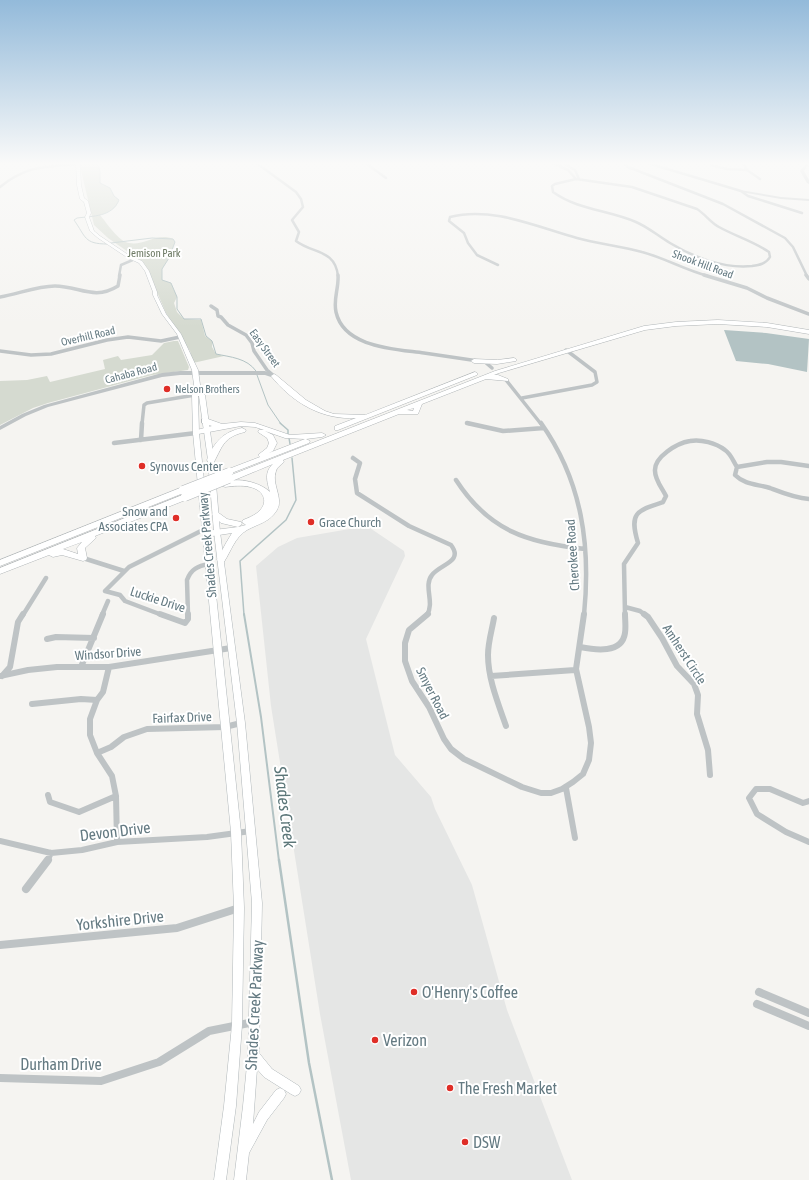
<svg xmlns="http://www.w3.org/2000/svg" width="809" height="1180" font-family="'Asap Condensed',sans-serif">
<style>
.built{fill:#e5e6e5}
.green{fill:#d5dad0}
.water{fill:#b3c3c4}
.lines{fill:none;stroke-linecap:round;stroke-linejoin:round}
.stream-far3{stroke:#b3c3c4;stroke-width:1}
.stream-far2{stroke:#b3c3c4;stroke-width:1.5}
.stream-far1{stroke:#b3c3c4;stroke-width:2}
.stream{stroke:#b3c3c4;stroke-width:2.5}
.secondary-casing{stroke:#b0b7ba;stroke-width:1}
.trunk-casing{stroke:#b1b6b8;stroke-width:1}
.minor-far4{stroke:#bec3c5;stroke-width:2.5}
.minor-far3{stroke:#bec3c5;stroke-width:3.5}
.minor-far2{stroke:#bec3c5;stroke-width:4.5}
.minor-far1{stroke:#bec3c5;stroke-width:6}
.minor{stroke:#bec3c5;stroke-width:8}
.tertiary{fill:#bec3c5;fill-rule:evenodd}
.secondary{fill:#fff;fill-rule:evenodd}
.trunk{fill:#fff;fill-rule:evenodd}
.trunk-bridge-casing{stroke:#b1b6b8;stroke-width:9;stroke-linecap:butt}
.trunk-bridge{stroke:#fff;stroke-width:8}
.poi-dot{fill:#df2e27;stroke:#fff;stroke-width:1.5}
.labels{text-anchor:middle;stroke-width:4;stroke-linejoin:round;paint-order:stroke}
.far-park-label{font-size:11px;fill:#6c7963;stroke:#fff}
.far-street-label{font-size:11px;fill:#647a82;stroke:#fff}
.far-poi-label{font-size:11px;fill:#647a82;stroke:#fff;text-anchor:start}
.poi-label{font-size:13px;fill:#647a82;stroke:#fff;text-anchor:start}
.street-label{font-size:13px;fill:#647a82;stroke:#fff}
.near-street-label{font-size:16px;fill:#647a82;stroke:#fff}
.near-poi-label{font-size:16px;fill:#647a82;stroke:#fff;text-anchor:start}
.near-water-label{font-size:17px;font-style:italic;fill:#5b7678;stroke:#fff}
</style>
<rect width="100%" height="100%" fill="#f5f4f1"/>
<path class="built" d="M367 526 404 551 405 556 366 639 395 755 431 797 435 809 472 885 507 1010 572 1180H351L320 1014 271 706 256 566 278 547 297 538Z"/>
<path class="green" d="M79 162H97L100 171V183L110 188 114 196 119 200C117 209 108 212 100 215 106 222 119 242 129 243 144 246 158 232 173 239L175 242 169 258 162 269V280L171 283 177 297 174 303 177 312 184 319 201 320 205 336 212 341V347L216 354 224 356 193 363 190 351 166 313 148 271 140 260 108 238 94 225Z
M174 341H178L189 367 188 370 152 375 48 403 33 408 0 425V381L27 380 47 376 50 382 105 369 103 360 118 356 121 360 152 355 164 343Z"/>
<path class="water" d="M724 330 766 333 809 339 807 372 768 364 736 361Z"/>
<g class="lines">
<path class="stream-far3" d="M97 162 100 171V183L110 188 114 196 119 200C112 217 93 216 77 218L74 220C86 237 84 244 107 244
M111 243 152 238 173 239 175 242 169 258 162 269V280L171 283 177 297V309L184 319H201L206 336 212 341 216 354C230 357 247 358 256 371
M257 375 268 405 281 424"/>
<path class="stream-far2" d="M280 423 288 430V435
M289 438 290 444
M244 615 240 561 286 520 296 500 292 458"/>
<path class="stream-far1" d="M244 614 261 717 279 861"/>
<path class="stream" d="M279 860 309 1063 332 1180"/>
<defs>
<path id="secondary" d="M75 162H78L80 164 81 185 84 198 88 201 91 213 89 217 94 231 100 236 130 256 142 261 149 271 157 292V295L166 314 181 334 198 370 201 392 205 395 214 460 220 532 245 723 262 903 259 1053 272 1069 299 1086 301 1090 299 1094 295 1096 291 1094 264 1077 257 1069 253 1124 259 1112 276 1090 280 1088 284 1090 286 1094 284 1098 267 1120 249 1153 246 1180H234L243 1106 248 1055 252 903 237 723 214 532 208 460 199 396H198L199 433 241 832 244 908 242 1025 236 1106 226 1180H214L224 1106 232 1025 234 908 231 832 193 433 192 395 195 392 192 370 177 334 162 314 153 295V292L145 271 139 263 128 258 98 238 90 231 85 217 87 213 84 202 80 199 77 185 76 164Z"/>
<path id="trunk" d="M718 320 767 323 809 330V334L767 327 718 324 676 326 645 330 499 373 494 375H498L508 379V381L486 379 422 404 418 414H399L283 460 284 462C281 465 277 467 276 471 271 484 284 498 277 510 270 522 258 524 247 530 235 537 231 551 224 562L221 563 217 560 226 543 232 533 206 537 202 534 206 531 238 527 221 523 212 514 216 511 227 519 241 522 242 524 238 527 246 525 242 522 243 520C248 518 253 516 257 513 270 503 264 490 250 487 242 485 233 486 225 487L221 485C233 475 260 482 270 492 267 482 264 472 273 464L232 481H226L225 479 226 477 495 371 644 326 676 322ZM414 408 413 411 407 410Z
M514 358 516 359V361L497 364 474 363 471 361 474 359 497 360Z
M475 372 477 373V375L338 430H335V426L356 418C321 420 292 402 271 376L274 374 276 375 306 400 325 411 334 414 365 415Z
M202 419H208L222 424 241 422 255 423 290 435 322 433 326 435 322 437 306 439 310 441 309 443 229 474H226L225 472 226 470 260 457 258 455 267 448 269 443 267 438 258 432 259 430H264L255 427 241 426 193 435V431L212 426 202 423ZM265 431 285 438 305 439 269 453 273 451 277 443 273 435Z
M242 428 246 430 245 432C224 437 223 445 214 462H208L207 460C214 442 223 432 242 428Z
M180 488H186L187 490 186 492 0 566V560Z
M185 494 189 497 188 499 95 536 96 538 85 548 87 558 86 560 83 561 62 555 53 557 49 555 0 574V568ZM82 542 77 548 78 554 63 549Z"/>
</defs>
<use href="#secondary" class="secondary-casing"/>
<use href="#trunk" class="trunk-casing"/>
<path class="minor-far4" d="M255 162 296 192 301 199 303 207 292 220 299 232 296 241C313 254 335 249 338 276
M364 162 386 178
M551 162 568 170 576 179
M561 162 575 170 579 179
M629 162 623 163 628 167 723 204 785 238 793 247 807 276
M644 162 741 191 748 196 802 213
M742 162 747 170 760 179
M711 165 727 169 747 170
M576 179 632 187 697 209C705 214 711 223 719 227 735 236 753 241 769 252L770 257C766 264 759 265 752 266 724 269 693 257 670 243 658 236 648 227 636 222 608 210 578 210 553 192L552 186 555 184Z
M0 187C27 165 45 167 78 164
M498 265 477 255 468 243 464 233 449 221 450 217C492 206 537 227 577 238 598 244 621 246 642 252 665 258 685 270 708 276
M119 276 121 265 135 259"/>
<path class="minor-far3" d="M338 275C339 288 333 299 336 312 344 348 396 349 424 353 445 356 465 359 485 362L492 368
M704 275 747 288 767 298 809 314
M806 275 809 279
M0 297C18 294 37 286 55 286 79 286 94 301 118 286L120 275
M211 306 217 310 218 316 221 317 228 325 246 335 252 343 254 351 267 370 274 376
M0 351 31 355 51 354 107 340 128 337 161 341 180 337
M506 380 541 424
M522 398 592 385 597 382 595 372 566 350
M467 423 471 424
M142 424 144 405 147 403 195 395"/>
<path class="minor-far2" d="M467 423 503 431 544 428
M541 423C582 481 591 545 584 615
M141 440 142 423
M114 443 196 433
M353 458 360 463 355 479 357 493 409 526 451 545C464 562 440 564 432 575 423 586 435 602 427 615
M737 467 767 462H781L809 466
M456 480C489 531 528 543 585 549
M83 558 124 571
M625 607 640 611 645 615
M23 615 46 578
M102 615 108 601
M162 615 125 601 120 595 105 591 129 567 205 529
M188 615 187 580C191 569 198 566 209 564
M625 615 624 564 638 543C629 513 636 511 663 502L666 496C662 488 655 480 655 471 654 457 677 443 690 441 701 439 716 443 725 450 731 454 733 461 737 467L735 475C745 485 757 484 770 488 783 493 795 498 809 499"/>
<path class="minor-far1" d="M160 614 185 623 188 619V614
M428 614 409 630 405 643V661L412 681 429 707 444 739 451 749 464 759 522 787 541 793H551L562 789 573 782 583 774 589 760 591 743 589 727 576 669 584 614
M644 614 648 617 662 638 677 666 694 684 698 695 697 714 708 750 710 775
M494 618C492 630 488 642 488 655 488 679 498 703 506 726
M47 639 56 637 94 638
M580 647C595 650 622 654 625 633 626 627 625 620 625 614
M81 667 103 614
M109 667 103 692 97 700 90 719V735L97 753 112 776 116 796 117 842
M0 676 28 670 57 667H109L231 648
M2 676 10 667 18 622 23 614
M491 676 575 670
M32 704 81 699 97 700
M97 753 111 747 124 737 147 729 225 727 241 723
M566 788 575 838
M48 795 50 802 79 812 116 796
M809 801 803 803 770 789H756L749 798 757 814 786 832 809 842
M0 841 51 853 82 850 117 842 207 837 251 831
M47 861 51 853"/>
<path class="minor" d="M26 889 48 860
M0 945 177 928 239 908
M759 992 809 1013
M757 1004 809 1026
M0 1078 101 1081 159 1062 209 1031 254 1022"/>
<path class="tertiary" d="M807 162H809V163L804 171 809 180V184L807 183 800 171Z
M740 190 781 197 809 199V201L781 199 741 192Z
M180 371H265L277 376 274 378 265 375H180L162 377 48 407 26 416 0 430V426L22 414 44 405 162 373Z"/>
<use href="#secondary" class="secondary"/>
<use href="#trunk" class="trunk"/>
<defs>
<path id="trunk-bridge" d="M183 490 229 472
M185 497 229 479"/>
</defs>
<use href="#trunk-bridge" class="trunk-bridge-casing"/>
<use href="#trunk-bridge" class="trunk-bridge"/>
</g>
<linearGradient id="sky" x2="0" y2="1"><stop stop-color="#93bada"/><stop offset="0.5" stop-color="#fafaf9"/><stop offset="1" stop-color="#fafaf9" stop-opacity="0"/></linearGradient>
<rect width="809" height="327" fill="url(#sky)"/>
<g class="poi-dot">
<circle cx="167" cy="389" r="4"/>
<circle cx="142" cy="466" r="4"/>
<circle cx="176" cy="518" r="4"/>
<circle cx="311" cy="522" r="4"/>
<circle cx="414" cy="992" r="4"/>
<circle cx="375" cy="1040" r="4"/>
<circle cx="450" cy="1088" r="4"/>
<circle cx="465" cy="1142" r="4"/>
</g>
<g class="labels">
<g class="far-park-label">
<text x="154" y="257">Jemison Park</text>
</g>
<g class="far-street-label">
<text transform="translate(703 264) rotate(20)" y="4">Shook Hill Road</text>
<text transform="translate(88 336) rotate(-13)" y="4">Overhill Road</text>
<text transform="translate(265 348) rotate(54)" y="4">Easy Street</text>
<text transform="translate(131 373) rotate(-15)" y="4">Cahaba Road</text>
</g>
<g class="far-poi-label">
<text x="175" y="393">Nelson Brothers</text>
</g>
<g class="poi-label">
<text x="150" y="471">Synovus Center</text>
<text x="168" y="516" text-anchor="end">Snow and<tspan x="168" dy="15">Associates CPA</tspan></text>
<text x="319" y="527">Grace Church</text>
</g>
<g class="street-label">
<text transform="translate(207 545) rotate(-95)" y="5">Shades Creek Parkway</text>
<text transform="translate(572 555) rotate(-94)" y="5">Cherokee Road</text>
<text transform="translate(158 599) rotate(18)" y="5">Luckie Drive</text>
<text transform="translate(108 653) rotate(-4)" y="5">Windsor Drive</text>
<text transform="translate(685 654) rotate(57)" y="5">Amherst Circle</text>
<text transform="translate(433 693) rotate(63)" y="5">Smyer Road</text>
<text transform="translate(182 717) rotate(-2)" y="5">Fairfax Drive</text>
</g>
<g class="near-street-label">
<text transform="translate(115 831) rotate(-7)" y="6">Devon Drive</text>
<text transform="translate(120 920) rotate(-6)" y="6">Yorkshire Drive</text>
<text transform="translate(254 1005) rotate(-87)" y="6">Shades Creek Parkway</text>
<text x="61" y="1070">Durham Drive</text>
</g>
<g class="near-poi-label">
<text x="422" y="998">O'Henry's Coffee</text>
<text x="383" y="1046">Verizon</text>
<text x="458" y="1094">The Fresh Market</text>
<text x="473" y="1148">DSW</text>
</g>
<g class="near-water-label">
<text transform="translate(285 807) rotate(83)" y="6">Shades Creek</text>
</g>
</g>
</svg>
